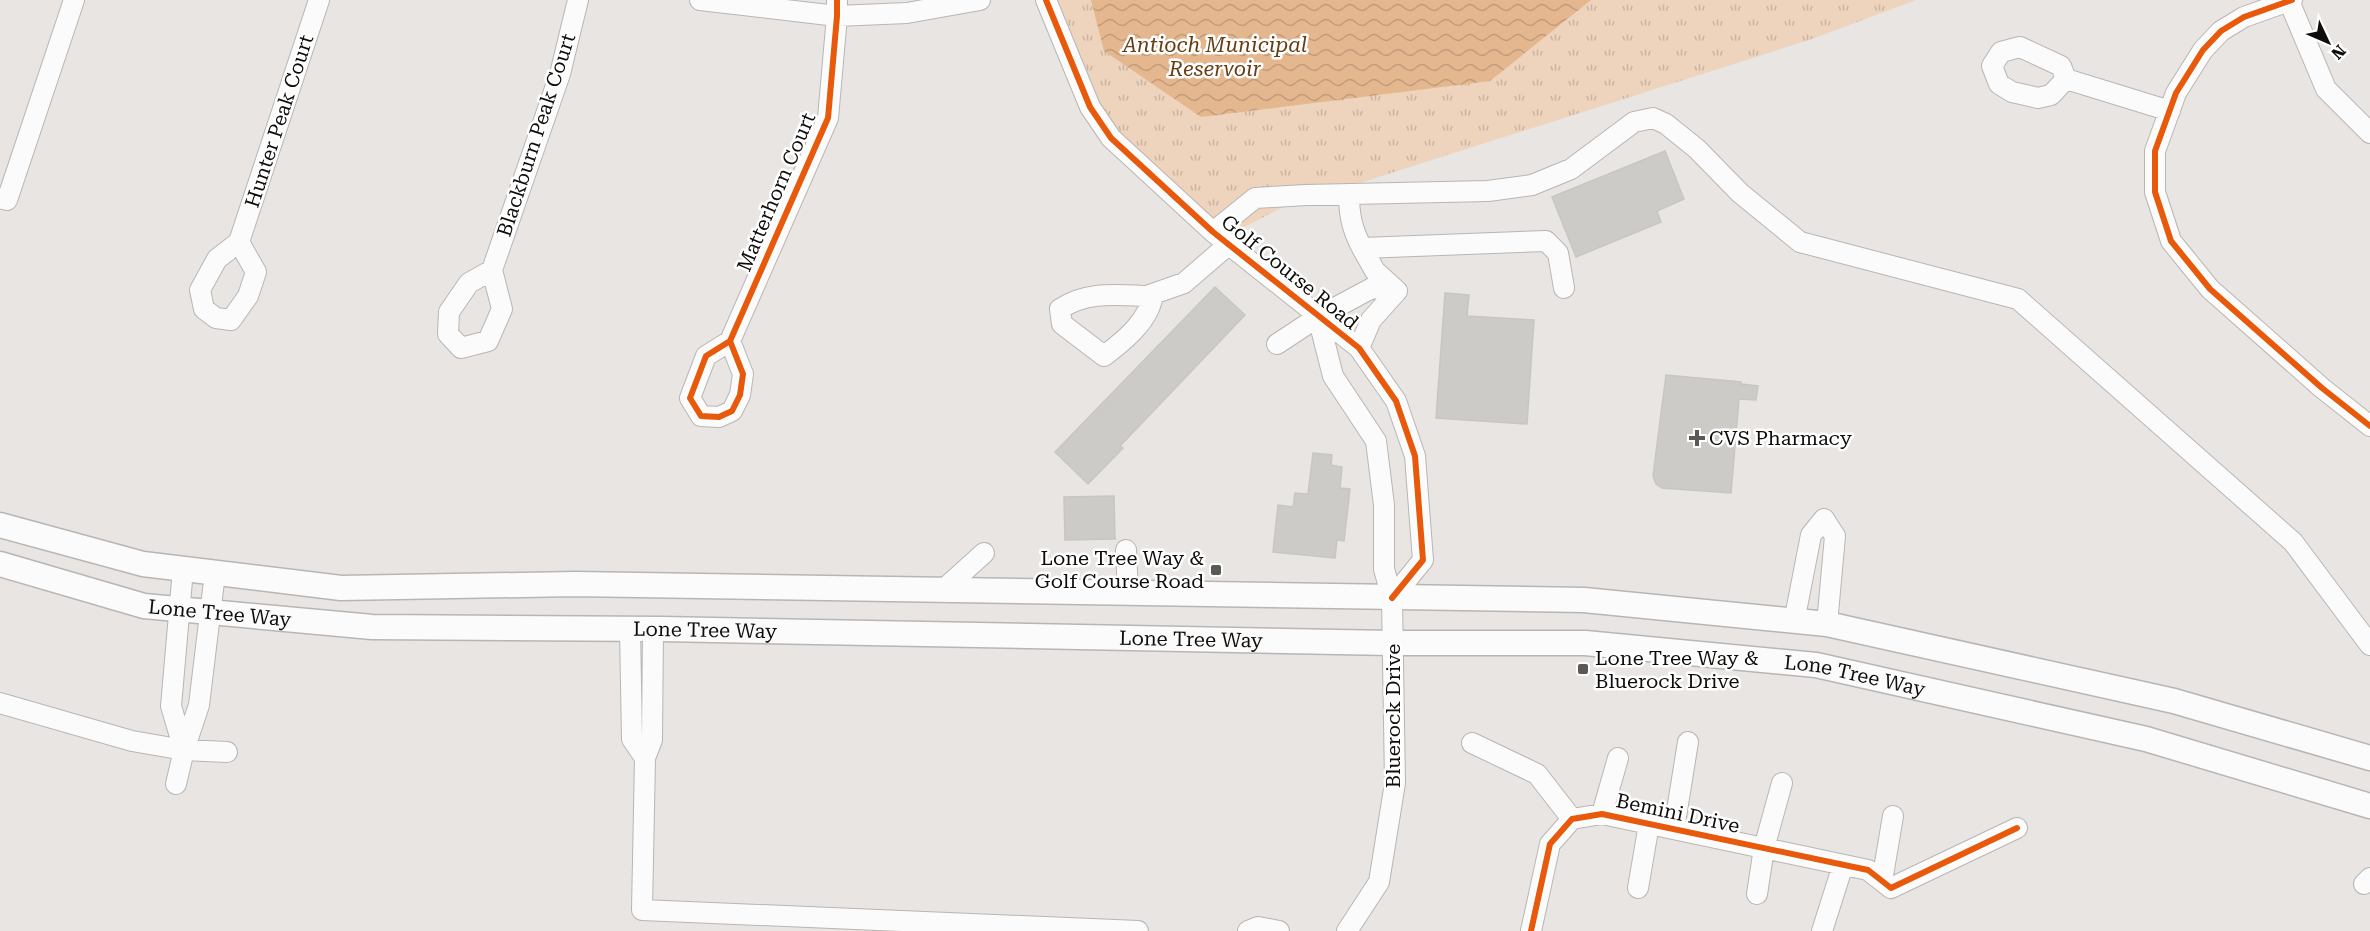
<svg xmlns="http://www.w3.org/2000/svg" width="2370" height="931" font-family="'Roboto Serif',serif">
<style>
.grass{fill:url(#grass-tufts)}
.water{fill:url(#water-waves)}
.building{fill:#cdcbc8;stroke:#c8c6c4;stroke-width:1.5}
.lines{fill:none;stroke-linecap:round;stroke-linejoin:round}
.minor-casing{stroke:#b8b6b4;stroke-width:22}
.major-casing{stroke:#b8b6b4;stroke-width:27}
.minor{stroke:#fcfbfb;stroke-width:20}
.major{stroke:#fcfbfb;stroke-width:24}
.cycleway-casing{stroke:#fff;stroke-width:10}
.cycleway{stroke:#e8590c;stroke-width:6}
.poi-dot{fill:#5a5956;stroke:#fff;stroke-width:2}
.labels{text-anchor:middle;stroke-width:5;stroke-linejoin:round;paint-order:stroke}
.street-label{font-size:20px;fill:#0e0d0b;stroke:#fff}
.poi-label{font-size:20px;fill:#0e0d0b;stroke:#fff;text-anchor:start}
.water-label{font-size:21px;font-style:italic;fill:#673e13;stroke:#fff}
</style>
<defs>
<pattern id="grass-tufts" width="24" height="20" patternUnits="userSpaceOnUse" patternTransform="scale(1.5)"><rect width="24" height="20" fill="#eed3bd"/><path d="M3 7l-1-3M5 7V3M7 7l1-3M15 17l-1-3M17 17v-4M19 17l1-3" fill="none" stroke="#cbb4a1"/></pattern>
<pattern id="water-waves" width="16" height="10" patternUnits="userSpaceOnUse" patternTransform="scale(1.5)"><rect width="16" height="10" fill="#e4b78f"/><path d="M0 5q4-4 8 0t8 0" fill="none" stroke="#c29c7a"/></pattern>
</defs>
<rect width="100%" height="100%" fill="#e8e5e2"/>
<path class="grass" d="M1046 0H1916L1812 39 1281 208 1221 239 1111 138Z"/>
<path class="water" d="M1091 0H1591L1490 81 1201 117 1104 51Z"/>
<path class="building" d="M1665 151 1684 199 1657 211 1661 222 1576 257 1552 197Z
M1215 287 1245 315 1120 446 1123 448 1088 484 1055 452Z
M1445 293 1469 295 1467 316 1534 320 1527 424 1436 418Z
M1666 375 1741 382V384L1758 386 1756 400 1739 399 1731 493 1662 488 1656 484 1653 476Z
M1313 453 1332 455 1331 465 1342 467 1340 488 1350 489 1344 541 1337 540 1335 558 1273 552 1278 505 1293 507 1295 493 1308 494Z
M1114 496 1115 539 1065 540 1064 497Z"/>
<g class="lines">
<defs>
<path id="minor" d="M700 0 837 16 907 13 980 0
M1046 0 1090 107 1111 138 1213 232 1359 348 1396 401 1415 456 1423 560 1392 598
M2292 0 2244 17 2221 31 2203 50 2176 93 2155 151V192L2171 241 2210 289 2322 388 2370 426
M2289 1 2326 89 2370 133
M2020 47 2061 66 2066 79 2051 95 2038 98 2012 92 1999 84 1992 66 2001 52Z
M2066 79 2170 111
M1349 194C1349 215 1352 229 1362 248
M0 198 7 200 74 0
M1213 232 1255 198 1306 195 1488 191 1532 185 1571 169 1634 122 1653 118 1666 124 1697 149 1740 193 1800 242 2018 299 2293 542 2370 645
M239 242 256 272 248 296 231 320 216 318 204 309 200 290 217 259 239 242 319 0
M492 270 469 283 449 312 448 334 461 348 488 341 502 309 492 270 560 74 578 0
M1397 291 1375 271 1362 248 1546 241 1558 253 1564 288
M1153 294C1150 320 1124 341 1104 356L1062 324 1060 309C1087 291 1116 295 1147 296L1184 283 1228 245
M1318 317 1333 376 1376 441 1384 505V569L1392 598 1395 783 1379 882 1347 931
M730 341 743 374 740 395 732 411 719 417 701 416 690 398 706 356 730 341 828 118 837 16V0
M1277 344 1318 317 1372 288 1397 291
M1359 348 1371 320 1397 291
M1126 550 1128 594
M183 569 171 706 184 750
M943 590 984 553
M1794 622 1811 535 1824 519 1835 536 1827 624
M630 629 632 739 645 758
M653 629 652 740 645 758 642 910 1138 931
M0 703 132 741 184 750 227 752
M1472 743 1537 774 1572 819
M176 784 184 750 199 705 215 573
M1602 814 1618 758
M1674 829 1688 742
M1882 881 1893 816
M2364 884 2370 878
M1638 888 1649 824
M1757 894 1764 848 1782 783
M1248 931 1258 927 1279 931
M1531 931 1550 844 1572 819 1602 814 1868 870 1891 888 2017 828
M1822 931 1843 865"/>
<g id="major">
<path d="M0 525 143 564 341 588 575 584 1584 600 1827 624 2174 701 2370 758"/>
<path id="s1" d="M0 564 144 606 372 627 662 629 1392 643H1585L1816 665 2146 739 2370 806"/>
</g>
</defs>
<use href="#minor" class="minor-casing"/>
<use href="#major" class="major-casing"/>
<use href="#minor" class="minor"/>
<use href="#major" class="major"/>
<defs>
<path id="cycleway" d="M1046 0 1090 107 1111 138 1213 232 1359 348 1396 401 1415 456 1423 560 1392 598
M2292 0 2244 17 2221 31 2203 50 2176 93 2155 151V192L2171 241 2210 289 2322 388 2370 426
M730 341 743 374 740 395 732 411 719 417 701 416 690 398 706 356 730 341 828 118 837 16V0
M1531 931 1550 844 1572 819 1602 814 1868 870 1891 888 2017 828"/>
</defs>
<use href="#cycleway" class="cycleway-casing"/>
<use href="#cycleway" class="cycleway"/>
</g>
<g class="poi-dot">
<path d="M1694 429h6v6h6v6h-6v6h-6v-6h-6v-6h6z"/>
<rect x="1210" y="564" width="12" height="12" rx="3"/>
<rect x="1577" y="663" width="12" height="12" rx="3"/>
</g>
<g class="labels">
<g class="street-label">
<text transform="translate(279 121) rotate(-72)" y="7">Hunter Peak Court</text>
<text transform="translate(536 135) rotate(-72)" y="7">Blackburn Peak Court</text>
<text transform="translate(776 192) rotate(-67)" y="7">Matterhorn Court</text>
<text transform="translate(1290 272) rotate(39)" y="7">Golf Course Road</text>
<text dy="7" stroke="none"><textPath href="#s1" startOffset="226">Lone Tree Way</textPath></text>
<text dy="7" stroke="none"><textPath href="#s1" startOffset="712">Lone Tree Way</textPath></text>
<text dy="7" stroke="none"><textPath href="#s1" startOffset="1198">Lone Tree Way</textPath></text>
<text dy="7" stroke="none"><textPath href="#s1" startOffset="1864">Lone Tree Way</textPath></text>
<text transform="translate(1393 716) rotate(-90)" y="7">Bluerock Drive</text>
<text transform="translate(1678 813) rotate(12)" y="7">Bemini Drive</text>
</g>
<g class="poi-label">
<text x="1709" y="445">CVS Pharmacy</text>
<text x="1204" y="565" text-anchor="end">Lone Tree Way &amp;<tspan x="1204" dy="23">Golf Course Road</tspan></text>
<text x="1595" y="665">Lone Tree Way &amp;<tspan x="1595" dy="23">Bluerock Drive</tspan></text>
</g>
<g class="water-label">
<text x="1215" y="52">Antioch Municipal<tspan x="1215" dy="24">Reservoir</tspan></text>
</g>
</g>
<g transform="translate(2328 42) rotate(134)" stroke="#ffffff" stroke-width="4.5" paint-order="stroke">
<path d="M0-4.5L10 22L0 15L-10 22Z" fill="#0e0d0b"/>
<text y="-9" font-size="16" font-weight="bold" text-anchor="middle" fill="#0e0d0b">N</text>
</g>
</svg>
